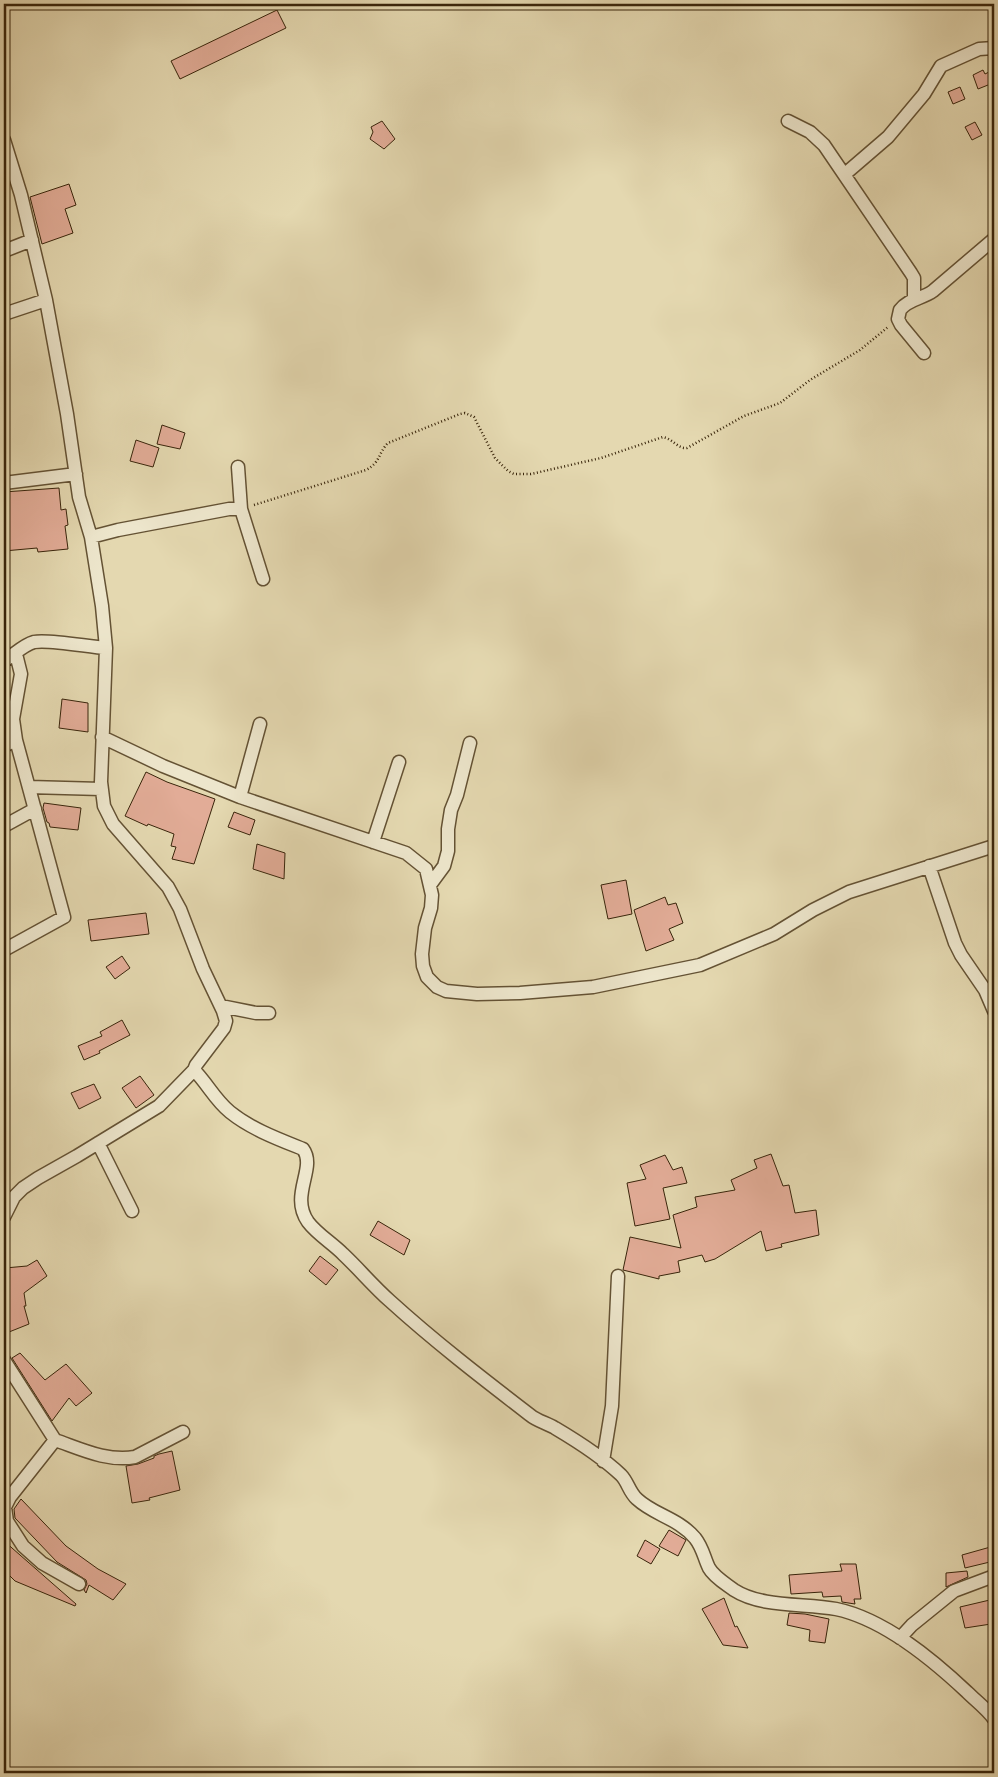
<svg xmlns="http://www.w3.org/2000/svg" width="998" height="1777" font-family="'IM FELL Great Primer',serif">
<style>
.building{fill:#e2ac97;stroke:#39250b}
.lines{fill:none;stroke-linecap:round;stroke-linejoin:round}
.minor-casing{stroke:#645234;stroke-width:15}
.path{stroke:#39250b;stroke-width:2.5;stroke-dasharray:1 2.5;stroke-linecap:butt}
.minor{stroke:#ede6cc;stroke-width:12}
</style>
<rect width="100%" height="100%" fill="#e4d8b0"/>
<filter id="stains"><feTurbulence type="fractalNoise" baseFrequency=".004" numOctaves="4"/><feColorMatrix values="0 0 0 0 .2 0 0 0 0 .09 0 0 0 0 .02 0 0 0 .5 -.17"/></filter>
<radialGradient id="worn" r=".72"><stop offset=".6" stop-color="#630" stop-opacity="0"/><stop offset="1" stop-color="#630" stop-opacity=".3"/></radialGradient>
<path class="building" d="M277 10 286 28 180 79 171 61Z
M983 70 985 74 989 72 993 83 978 89 973 75Z
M960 87 965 99 953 104 948 92Z
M382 121 395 139 384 149 370 139 373 132 371 127Z
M975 122 982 135 972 140 965 127Z
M69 184 76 205 65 209 73 233 42 244 30 197Z
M162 425 185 433 180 449 157 444Z
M136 440 159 448 153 467 130 461Z
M59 488 61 510 66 509 68 525 65 526 68 549 38 552 37 548 4 551V492Z
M62 699 88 703V732L59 728Z
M146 772 167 782 215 799 194 864 172 859 176 847 171 846 174 834 148 824 147 826 125 816Z
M44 803 81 808 78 830 50 827 49 823 47 822 43 808Z
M234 812 255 820 250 835 228 827Z
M257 844 285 853 284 879 253 869Z
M626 880 632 914 608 919 601 885Z
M665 897 668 905 676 903 683 923 669 929 674 940 646 951 634 910Z
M146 913 149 934 91 941 88 920Z
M122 956 130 968 115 979 106 967Z
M122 1020 130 1035 99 1051 100 1053 84 1060 78 1046 102 1036 100 1032Z
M140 1076 154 1095 136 1108 122 1088Z
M94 1084 101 1098 79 1109 71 1093Z
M771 1154 783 1186 789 1185 795 1213 816 1210 819 1235 781 1244 782 1247 766 1251 761 1231 715 1259 705 1262 702 1255 678 1261 680 1272 659 1276V1279L623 1270 630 1237 681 1248 673 1215 697 1207 695 1197 735 1190 731 1180 757 1168 754 1160Z
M665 1155 673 1170 682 1167 687 1183 663 1188 670 1219 635 1226 627 1183 646 1179 640 1165Z
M378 1221 410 1240 404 1255 370 1235Z
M320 1256 338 1270 326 1285 309 1271Z
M37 1260 47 1276 24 1293 26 1306H24L29 1324 4 1334V1292H7L5 1268 27 1266Z
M20 1353 45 1380 66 1364 92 1393 76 1406 69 1398 52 1421 12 1358Z
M172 1451 180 1490 149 1498 150 1500 132 1503 126 1466 138 1464 154 1458V1456L159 1454Z
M21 1499 66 1546 98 1569 126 1584 113 1600 89 1585 86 1593 84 1590 87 1584 86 1580 57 1562 15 1518 14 1509Z
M669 1530 686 1540 678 1556 659 1546Z
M645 1540 660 1549 651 1564 637 1556Z
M4 1541 76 1604 75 1606 15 1581 4 1570Z
M994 1546V1561L965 1568 962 1555Z
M840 1564H856L861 1599H854L855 1604 842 1602 841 1596 823 1597 822 1592 791 1594 789 1575 842 1571Z
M967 1571 968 1577 946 1587V1573Z
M724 1598 735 1627 737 1626 748 1648 723 1645 702 1609Z
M994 1599V1622L990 1623 991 1624 965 1628 960 1607Z
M789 1613 805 1614 829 1619 825 1643 809 1641 810 1630 787 1625Z"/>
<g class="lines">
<defs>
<path id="minor" d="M788 121 810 132 824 145 911 273 914 278V299
M4 140 21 195 46 300 67 414 79 497 91 537 102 606 106 648 101 782 104 806 113 824 168 887 180 909 203 969 223 1011 226 1021 224 1028 196 1065 194 1070 159 1106 77 1156 38 1178 23 1188 14 1197 4 1217
M845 174 888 137 924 94 941 66 979 49 994 48
M4 251 32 240
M4 314 46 300
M924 353 901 325 898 319 900 310C908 299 922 299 933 291L994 239
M238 467 241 509 263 579
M4 483 76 474
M91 537 118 530 229 509H241
M4 661C14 655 23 645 34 642 49 639 89 647 106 648
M102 737 163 766 240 797 406 853 426 869 432 895 431 908 425 928 422 954 423 966 427 977 437 987 446 991 477 994 520 993 593 987 700 965 774 934 813 910 849 892 994 846
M4 746 16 740
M29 787 101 789
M240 797 260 724
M4 826 35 809
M373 842 399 762
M929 866 955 943 961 955 985 990 994 1011
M430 885 444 866 448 851V829L451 810 457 795 470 743
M4 950 64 917 16 740 13 719 21 674 16 654
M221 1006 256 1013H269
M194 1070C207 1083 215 1100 230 1112 251 1129 278 1139 303 1149 317 1168 289 1195 308 1222 317 1234 332 1243 343 1254 359 1269 373 1286 390 1301 434 1341 482 1378 530 1415 537 1421 547 1423 555 1428 577 1441 602 1457 621 1475 628 1482 629 1492 637 1499 654 1515 678 1518 695 1538 703 1548 704 1558 709 1568 714 1577 726 1584 734 1590 762 1608 805 1603 836 1609 884 1619 932 1659 967 1692 976 1701 987 1709 994 1719
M98 1143 132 1211
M4 1360 55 1440 10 1497 5 1507 7 1521 23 1546 42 1563 79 1584
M55 1440C81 1449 107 1462 135 1457L183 1432
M603 1461 612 1406 618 1276
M900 1638 912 1625 954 1591 994 1576"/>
</defs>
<use href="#minor" class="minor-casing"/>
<path class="path" d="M254 505 366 470C381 462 378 453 388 443L460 414 465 413 474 417 495 458 508 471 514 474H531L601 458 663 437C673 439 678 449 687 448L744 416 780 403 810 380 860 350 888 327"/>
<use href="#minor" class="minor"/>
</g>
<rect width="998" height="1777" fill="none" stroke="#e4d8b0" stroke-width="20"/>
<rect x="5" y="5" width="988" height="1767" fill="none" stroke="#39250b" stroke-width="2.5"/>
<rect x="10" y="10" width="978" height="1757" fill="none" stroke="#39250b"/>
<rect width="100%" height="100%" filter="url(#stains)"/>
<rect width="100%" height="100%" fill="url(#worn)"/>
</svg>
